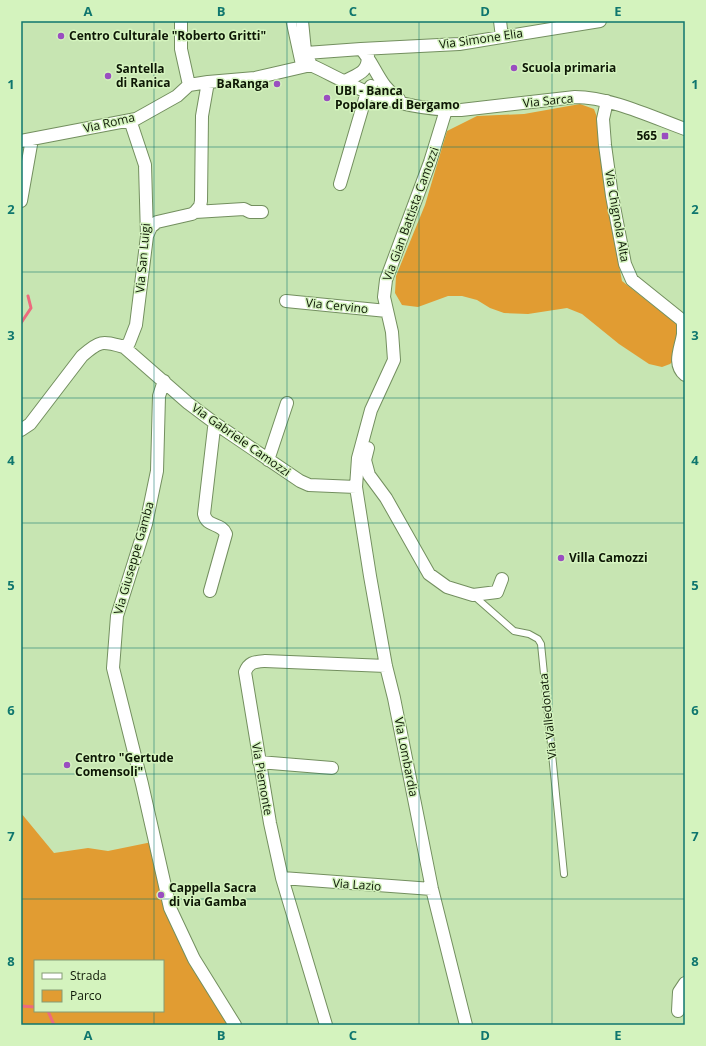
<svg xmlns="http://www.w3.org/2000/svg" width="706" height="1046" font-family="'Open Sans',sans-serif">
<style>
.green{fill:#e19c32;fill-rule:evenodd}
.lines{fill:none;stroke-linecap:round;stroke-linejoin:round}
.stream{stroke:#ed6a7e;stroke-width:3}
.service-casing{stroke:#738f5f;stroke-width:8}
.pedestrian-casing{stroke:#738f5f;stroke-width:11}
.minor-casing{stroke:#738f5f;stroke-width:14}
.service{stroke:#fff;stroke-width:6}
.pedestrian{stroke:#fff;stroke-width:9}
.minor{stroke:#fff;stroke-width:12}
.grid{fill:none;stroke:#0f766e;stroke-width:1;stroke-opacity:0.55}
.poi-dot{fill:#9a4ec0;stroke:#d4f3be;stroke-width:1.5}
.labels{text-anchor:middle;stroke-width:3;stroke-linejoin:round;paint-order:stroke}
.poi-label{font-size:12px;font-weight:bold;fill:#0d1705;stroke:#d4f3be;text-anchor:start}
.street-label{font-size:12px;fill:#0d1705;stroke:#d4f3be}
.neatline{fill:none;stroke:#0f766e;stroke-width:1.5}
.grid-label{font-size:13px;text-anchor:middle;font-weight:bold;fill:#0f766e}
</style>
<rect width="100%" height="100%" fill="#c7e5b2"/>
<path class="green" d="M580 104 594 109 600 125 604 186 622 281 674 322 679 327 677 357 670 364 662 367 649 364 619 344 582 314 567 308 528 314 504 313 490 308 477 300 462 296H448L418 307 402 305 395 293 396 276 425 205 447 131 477 116 524 114Z
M21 813 54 853 88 848 108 851 152 842 153 859 229 1025H21ZM35 961H163V1011H35Z"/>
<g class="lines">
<path class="stream" d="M21 323 31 308 28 296
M21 1006 35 1007
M48 1011 54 1025"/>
<defs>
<path id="service" d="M473 595 514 631 529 634 538 639 541 644 564 874"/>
<path id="pedestrian" d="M291 21 301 67"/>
<path id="minor" d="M181 21V49L189 85
M302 21 305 51 311 65C330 74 348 84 367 92 396 104 429 110 461 110L575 97C610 97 652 117 685 129
M500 21 502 37
M361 49 459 44 600 21
M306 53 361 49C376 66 379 86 399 99
M345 81C358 74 368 73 368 56
M189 85 208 82 255 78 311 65
M607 101 603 119 605 145 612 196 625 264 632 280 683 321C683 325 683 330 683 334 681 348 672 364 685 375
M446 110 430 162 386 280 384 297 392 332 394 360 371 410 358 458 356 487 370 576 386 666 394 698 432 889 466 1025
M130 120 145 165 147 236 136 325 129 343 124 347 188 403 216 424 300 481 309 485 356 487
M21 141 136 119 177 96 189 85
M340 184 367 92 371 86
M21 201 32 139
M195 212 200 206 201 201 202 116 208 82
M147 236 151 227 157 222 192 214 195 212 244 209 250 212H262
M286 301 387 311
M164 381 159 396 157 471 146 524 117 616 113 668 142 784 170 908 194 959 235 1025
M21 430 30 424 82 356C100 340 102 341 124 347
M368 448 365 460 369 475 386 498 429 574 447 587 473 595 497 592 502 579
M268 460 287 403
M210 591 226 534C221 522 207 528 204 514L214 428 216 424
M259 762 332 768
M282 878 432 889
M678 1011 679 992 685 983
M326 1025 282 878 270 823 245 672C249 662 254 662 265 661L386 666"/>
</defs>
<use href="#service" class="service-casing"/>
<use href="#pedestrian" class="pedestrian-casing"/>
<use href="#minor" class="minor-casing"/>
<use href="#service" class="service"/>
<use href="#pedestrian" class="pedestrian"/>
<use href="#minor" class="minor"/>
</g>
<path class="grid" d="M154 21V961M287 21V1025M419 21V1025M552 21V1025M21 147H685M21 272H685M21 398H685M21 523H685M21 648H685M21 774H685M21 899H685M154 1011V1025"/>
<g class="poi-dot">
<circle cx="61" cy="36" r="4"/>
<circle cx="514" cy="68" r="4"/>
<circle cx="108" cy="76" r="4"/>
<circle cx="277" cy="84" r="4"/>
<circle cx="327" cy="98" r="4"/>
<rect x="661" y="132" width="8" height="8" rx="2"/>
<circle cx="561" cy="558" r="4"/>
<circle cx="67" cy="765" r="4"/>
<circle cx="161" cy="895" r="4"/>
</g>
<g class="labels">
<g class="poi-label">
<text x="69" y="40">Centro Culturale "Roberto Gritti"</text>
<text x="522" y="72">Scuola primaria</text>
<text x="116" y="73">Santella<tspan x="116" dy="14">di Ranica</tspan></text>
<text x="269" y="88" text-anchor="end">BaRanga</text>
<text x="335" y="95">UBI - Banca<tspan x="335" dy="14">Popolare di Bergamo</tspan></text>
<text x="657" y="140" text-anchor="end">565</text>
<text x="569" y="562">Villa Camozzi</text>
<text x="75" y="762">Centro "Gertude<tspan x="75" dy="14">Comensoli"</tspan></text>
<text x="169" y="892">Cappella Sacra<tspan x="169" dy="14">di via Gamba</tspan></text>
</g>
<g class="street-label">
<text transform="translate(481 39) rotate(-8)" y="4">Via Simone Elia</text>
<text transform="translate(548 101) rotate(-6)" y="4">Via Sarca</text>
<text transform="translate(109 123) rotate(-13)" y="4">Via Roma</text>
<text transform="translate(411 214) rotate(-70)" y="4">Via Gian Battista Camozzi</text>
<text transform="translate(617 216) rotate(80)" y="4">Via Chignola Alta</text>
<text transform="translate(143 258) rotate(-85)" y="4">Via San Luigi</text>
<text transform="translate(337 306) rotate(6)" y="4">Via Cervino</text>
<text transform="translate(241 440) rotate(35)" y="4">Via Gabriele Camozzi</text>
<text transform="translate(134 558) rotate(-74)" y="4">Via Giuseppe Gamba</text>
<text transform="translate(548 716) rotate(-96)" y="4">Via Valledonata</text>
<text transform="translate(406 757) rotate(79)" y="4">Via Lombardia</text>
<text transform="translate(262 779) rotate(80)" y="4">Via Piemonte</text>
<text transform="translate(357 885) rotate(4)" y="4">Via Lazio</text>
</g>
</g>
<rect width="706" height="1046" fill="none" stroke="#d4f3be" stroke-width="44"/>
<rect x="34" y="960" width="130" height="52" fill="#d4f3be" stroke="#849b74"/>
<rect x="42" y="973" width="20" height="6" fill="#ffffff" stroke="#849b74"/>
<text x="70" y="980" font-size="12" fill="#0d1705">Strada</text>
<rect x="42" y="990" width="20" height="12" fill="#e19c32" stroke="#849b74"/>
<text x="70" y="1000" font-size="12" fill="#0d1705">Parco</text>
<rect x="22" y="22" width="662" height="1002" class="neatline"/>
<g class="grid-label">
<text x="88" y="16">A</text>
<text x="221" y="16">B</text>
<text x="353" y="16">C</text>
<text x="485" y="16">D</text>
<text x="618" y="16">E</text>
<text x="11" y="89">1</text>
<text x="695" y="89">1</text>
<text x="11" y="214">2</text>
<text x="695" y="214">2</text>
<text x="11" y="340">3</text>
<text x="695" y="340">3</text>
<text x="11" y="465">4</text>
<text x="695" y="465">4</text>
<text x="11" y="590">5</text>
<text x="695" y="590">5</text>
<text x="11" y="715">6</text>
<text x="695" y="715">6</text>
<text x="11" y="841">7</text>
<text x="695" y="841">7</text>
<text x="11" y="966">8</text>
<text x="695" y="966">8</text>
<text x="88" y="1040">A</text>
<text x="221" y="1040">B</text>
<text x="353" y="1040">C</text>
<text x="485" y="1040">D</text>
<text x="618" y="1040">E</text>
</g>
</svg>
